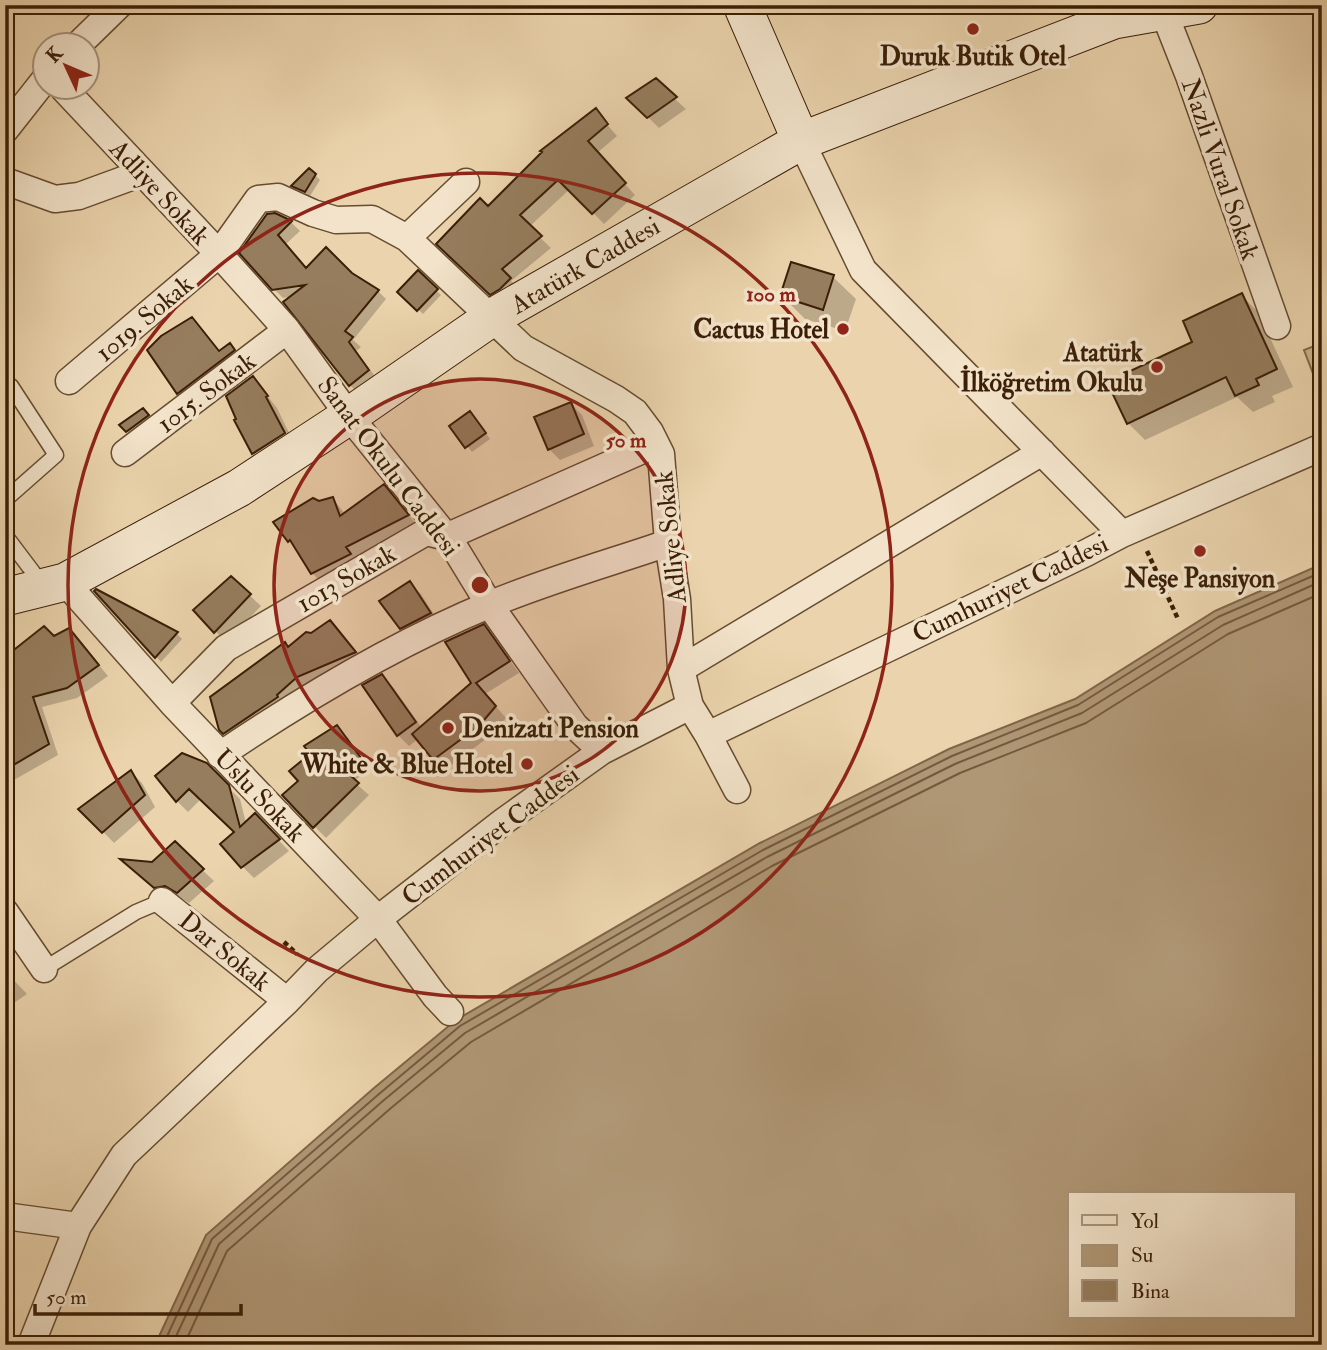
<svg xmlns="http://www.w3.org/2000/svg" width="1327" height="1350" font-family="'IM FELL Double Pica',serif">
<style>
.green{fill:#cdb591;stroke:#846a4c;stroke-width:2}
.water{fill:#af9674;stroke:#806648;stroke-width:2;fill-rule:evenodd}
.shadow{fill:#0003}
.lines{fill:none;stroke-linecap:round;stroke-linejoin:round}
.shore{stroke:#745a3d;stroke-width:2}
.building{fill:#967d5d;stroke:#3a1e06;stroke-width:2}
.lane-casing{stroke:#664c30;stroke-width:17}
.street-casing{stroke:#664c30;stroke-width:29}
.secondary-casing{stroke:#3a1e06;stroke-width:39}
.path{stroke:#3a1e06;stroke-width:4.5;stroke-dasharray:5 3.5;stroke-linecap:butt}
.lane{stroke:#f2e3ca;stroke-width:14}
.street{stroke:#f2e3ca;stroke-width:26}
.secondary{stroke:#f2e3ca;stroke-width:37}
.ring{fill:none;stroke:#8f2418;stroke-width:3.5}
.poi-dot{fill:#8f2418;stroke:#f2e3ca;stroke-width:2.5}
.labels{text-anchor:middle;stroke-width:7;stroke-linejoin:round;paint-order:stroke}
.poi-label{font-size:26px;font-weight:bold;fill:#3a1e06;stroke:#f2e3ca;text-anchor:end}
.street-label{font-size:26px;fill:#3a1e06;stroke:#f2e3ca}
.centre{fill:#8f2418;stroke:#f2e3ca;stroke-width:3.5}
.ring-label{font-size:21px;text-anchor:middle;font-weight:bold;fill:#8f2418;stroke:#f2e3ca;stroke-width:7;stroke-linejoin:round;paint-order:stroke}
</style>
<rect width="100%" height="100%" fill="#ebd4ad"/>
<filter id="stains"><feTurbulence type="fractalNoise" baseFrequency=".00286" numOctaves="4"/><feColorMatrix values="0 0 0 0 .2 0 0 0 0 .09 0 0 0 0 .02 0 0 0 .5 -.17"/></filter>
<radialGradient id="worn" r=".72"><stop offset=".6" stop-color="#630" stop-opacity="0"/><stop offset="1" stop-color="#630" stop-opacity=".3"/></radialGradient>
<path class="green" d="M1322 343V397L1304 350Z"/>
<path class="water" d="M1322 564V1345H155L206 1235 374 1088 456 1020 760 843 949 749 1075 699 1215 611ZM1070 1194H1294V1317H1070Z"/>
<path class="shadow" d="M655 81 686 109 659 128 629 98Z
M595 111 617 136 597 153 635 195 604 224 570 189 529 227 551 248 511 281 520 289 502 304 439 244 488 208Z
M315 175 320 180 310 196 294 186Z
M275 215 291 222 300 231 286 244 307 270 351 275 378 291 386 299 353 340 361 347 356 351 377 379 359 394 350 385 293 296 283 298 274 289Z
M418 273 441 295 423 314 400 292Z
M833 277 856 299 845 331 805 319 782 296Z
M1241 295 1258 312 1293 387 1272 396 1275 402 1253 412 1237 397 1145 440 1128 423 1195 343Z
M192 319 220 353 230 345 238 354 187 401 179 392Z
M253 378 277 408 295 445 264 464 253 453 237 421Z
M571 404 582 415 594 446 560 460 549 449Z
M148 415 153 421 132 436 122 425Z
M475 418 490 439 472 452 451 426Z
M395 497 418 527 323 584 312 573 297 548 289 540 319 503 333 499 345 514Z
M231 578 261 606 226 642 196 611Z
M410 583 421 594 440 624 412 639 401 628Z
M97 591 177 634 182 639 161 662Z
M330 622 366 664 236 744 221 729 289 648Z
M484 626 494 637 519 673 485 694 506 718 490 736 445 770 418 739 409 746 398 735 382 676 393 687 422 728 473 684Z
M55 638 78 640 108 676 77 698 42 707 58 755 5 785V656Z
M337 727 348 738 370 770 353 781 369 795 326 838 284 796 300 781Z
M182 755 240 836 243 835 232 791 240 799 246 823 255 815 289 851 254 878 243 867 236 832 201 799 188 812 177 801Z
M131 772 142 783 155 807 114 843 81 809Z
M175 844 214 881 189 903 178 896 167 898 133 870 152 864Z
M5 971 27 994 5 1009Z"/>
<g class="lines">
<path class="shore" d="M163 1345 212 1239 379 1094 460 1026 763 850 952 756 1078 705 1218 617 1322 572
M172 1345 219 1244 384 1100 465 1033 767 857 955 764 1082 713 1223 625 1322 581
M184 1345 227 1251 391 1108 471 1042 772 866 960 773 1086 723 1228 634 1322 593"/>
</g>
<path class="building" d="M656 78 677 97 647 118 626 98Z
M596 108 608 124 588 141 626 183 592 214 558 180 520 215 542 236 502 269 511 278 500 289 490 295 436 244 480 198 488 206 542 152 540 151Z
M309 168 316 174 305 192 291 186Z
M275 213 292 221 278 235 306 268 326 247 352 273 379 290 345 331 353 337 349 342 369 370 349 386 283 302 305 285 272 290 239 253 267 214Z
M791 262 834 275 823 310 780 296Z
M418 270 438 289 417 311 397 292Z
M1242 293 1277 369 1256 379 1259 385 1235 396 1226 377 1127 424 1107 382 1192 342 1183 321Z
M192 317 219 351 230 343 235 350 177 394 147 350 161 336Z
M253 376 268 396 266 397 285 433 252 454 234 420 236 419 226 396Z
M571 402 584 434 548 450 534 417Z
M143 408 149 415 126 432 119 425Z
M470 411 486 433 465 448 449 426Z
M384 484 409 515 346 547 351 554 311 574 290 540 288 542 273 522 313 498 319 501 333 497 340 516Z
M231 576 251 594 214 633 193 610Z
M410 581 431 613 400 629 379 601Z
M96 589 178 632 155 658 94 591Z
M330 620 356 652 297 677 277 695 278 697 223 734 219 730 210 697 285 642 288 647 306 632 311 633Z
M484 624 510 661 476 683 496 706 479 726 433 760 412 734 471 683 445 642Z
M44 626 54 636 69 628 99 665 67 688 33 697 49 744 5 770V657Z
M382 674 416 722 397 736 362 685Z
M337 725 361 758 343 769 359 783 313 828 282 795 298 781 289 771 310 754 304 746Z
M182 753 207 763 229 785 240 827 255 813 280 839 241 868 220 844 234 832 189 789 176 802 155 776Z
M131 770 145 795 102 833 78 809Z
M175 841 204 869 177 893 165 886 154 888 120 859 152 862Z"/>
<g class="lines">
<defs>
<path id="lane" d="M5 382 11 386 56 455 5 500
M5 535 42 584
M44 969 136 912 162 901"/>
<path id="street" d="M1161 5 1189 76 1277 326
M77 46 119 5
M63 88 219 254 258 199 278 197 313 213 336 220 372 219 407 238 523 348 616 399 635 412 650 432 661 454 668 543 677 599 681 669 690 706
M5 130 46 78
M801 141 863 270 1122 534
M5 181 55 199 79 196 142 173
M407 238 466 182
M69 381 219 254 287 330 349 416 453 545 489 604 575 726 602 751
M125 453 287 330
M65 582 172 703 378 919 435 996 450 1012
M681 669 1042 452
M172 703 226 648 426 532 446 537 656 444
M708 735 737 790
M220 755C306 697 396 643 491 604 549 580 609 563 668 543
M162 901 287 1001
M5 912 44 969
M5 1216 78 1226
M31 1345 78 1226 124 1155 287 1001 317 970 378 919 504 821 602 751 690 706 708 735 1086 553 1122 534 1322 447"/>
<path id="secondary" d="M742 5 801 141
M5 597 65 582 239 488 349 416 491 318 801 141 1114 20 1199 5"/>
</defs>
<use href="#lane" class="lane-casing"/>
<use href="#street" class="street-casing"/>
<use href="#secondary" class="secondary-casing"/>
<path class="path" d="M1147 551 1178 619
M284 942 297 954"/>
<use href="#lane" class="lane"/>
<use href="#street" class="street"/>
<use href="#secondary" class="secondary"/>
</g>
<circle cx="480" cy="585" r="206" fill="#8f2418" fill-opacity=".12"/>
<g class="ring">
<circle cx="480" cy="585" r="206"/>
<circle cx="480" cy="585" r="412"/>
</g>
<g class="poi-dot">
<circle cx="973" cy="29" r="7"/>
<circle cx="843" cy="329" r="7"/>
<circle cx="1157" cy="367" r="7"/>
<circle cx="1200" cy="551" r="7"/>
<circle cx="448" cy="728" r="7"/>
<circle cx="527" cy="764" r="7"/>
</g>
<g class="labels">
<g class="poi-label">
<text x="973" y="65" text-anchor="middle">Duruk Butik Otel</text>
<text x="829" y="338">Cactus Hotel</text>
<text x="1143" y="361">Atatürk<tspan x="1143" dy="30">İlköğretim Okulu</tspan></text>
<text x="1200" y="587" text-anchor="middle">Neşe Pansiyon</text>
<text x="462" y="737" text-anchor="start">Denizati Pension</text>
<text x="513" y="773">White &amp; Blue Hotel</text>
</g>
<g class="street-label">
<text transform="translate(1221 169) rotate(71)" y="9">Nazli Vural Sokak</text>
<text transform="translate(160 192) rotate(47)" y="9">Adliye Sokak</text>
<text transform="translate(585 265) rotate(-30)" y="9">Atatürk Caddesi</text>
<text transform="translate(144 318) rotate(-40)" y="9">1019. Sokak</text>
<text transform="translate(206 392) rotate(-37)" y="9">1015. Sokak</text>
<text transform="translate(389 466) rotate(53)" y="9">Sanat Okulu Caddesi</text>
<text transform="translate(670 537) rotate(-96)" y="9">Adliye Sokak</text>
<text transform="translate(346 578) rotate(-30)" y="9">1013 Sokak</text>
<text transform="translate(1010 588) rotate(-26)" y="9">Cumhuriyet Caddesi</text>
<text transform="translate(260 795) rotate(46)" y="9">Uslu Sokak</text>
<text transform="translate(490 835) rotate(-37)" y="9">Cumhuriyet Caddesi</text>
<text transform="translate(225 951) rotate(39)" y="9">Dar Sokak</text>
</g>
</g>
<circle cx="480" cy="585" r="10" class="centre"/>
<g class="ring-label">
<text x="771" y="301">100 m</text>
<text x="626" y="447">50 m</text>
</g>
<rect width="1327" height="1350" fill="none" stroke="#ebd4ad" stroke-width="28"/>
<rect x="7" y="7" width="1313" height="1336" fill="none" stroke="#3a1e06" stroke-width="3.5"/>
<rect x="14" y="14" width="1299" height="1322" fill="none" stroke="#3a1e06" stroke-width="2"/>
<rect x="1068" y="1192" width="228" height="126" fill="#f2e3ca" stroke="#a8947c" stroke-width="2"/>
<rect x="1082" y="1215" width="35" height="10" fill="#f2e3ca" stroke="#a8947c" stroke-width="2"/>
<text x="1131" y="1228" font-size="21" fill="#3a1e06">Yol</text>
<rect x="1082" y="1245" width="35" height="21" fill="#af9674" stroke="#a8947c" stroke-width="2"/>
<text x="1131" y="1262" font-size="21" fill="#3a1e06">Su</text>
<rect x="1082" y="1280" width="35" height="21" fill="#967d5d" stroke="#a8947c" stroke-width="2"/>
<text x="1131" y="1298" font-size="21" fill="#3a1e06">Bina</text>
<g transform="translate(66 66) rotate(314)"><circle r="33" fill="#f2e3ca" stroke="#a8947c" stroke-width="2"/>
<path d="M0-5L12 26L0 18L-12 26Z" fill="#8f2418"/>
<text y="-10" font-size="19" font-weight="bold" text-anchor="middle" fill="#3a1e06">K</text>
</g>
<path d="M35 1304v10h206v-10" fill="none" stroke="#3a1e06" stroke-width="3.5"/>
<text x="46" y="1304" font-size="21" fill="#3a1e06" stroke="#f2e3ca" stroke-width="5" paint-order="stroke">50 m</text>
<rect width="100%" height="100%" filter="url(#stains)"/>
<rect width="100%" height="100%" fill="url(#worn)"/>
</svg>
